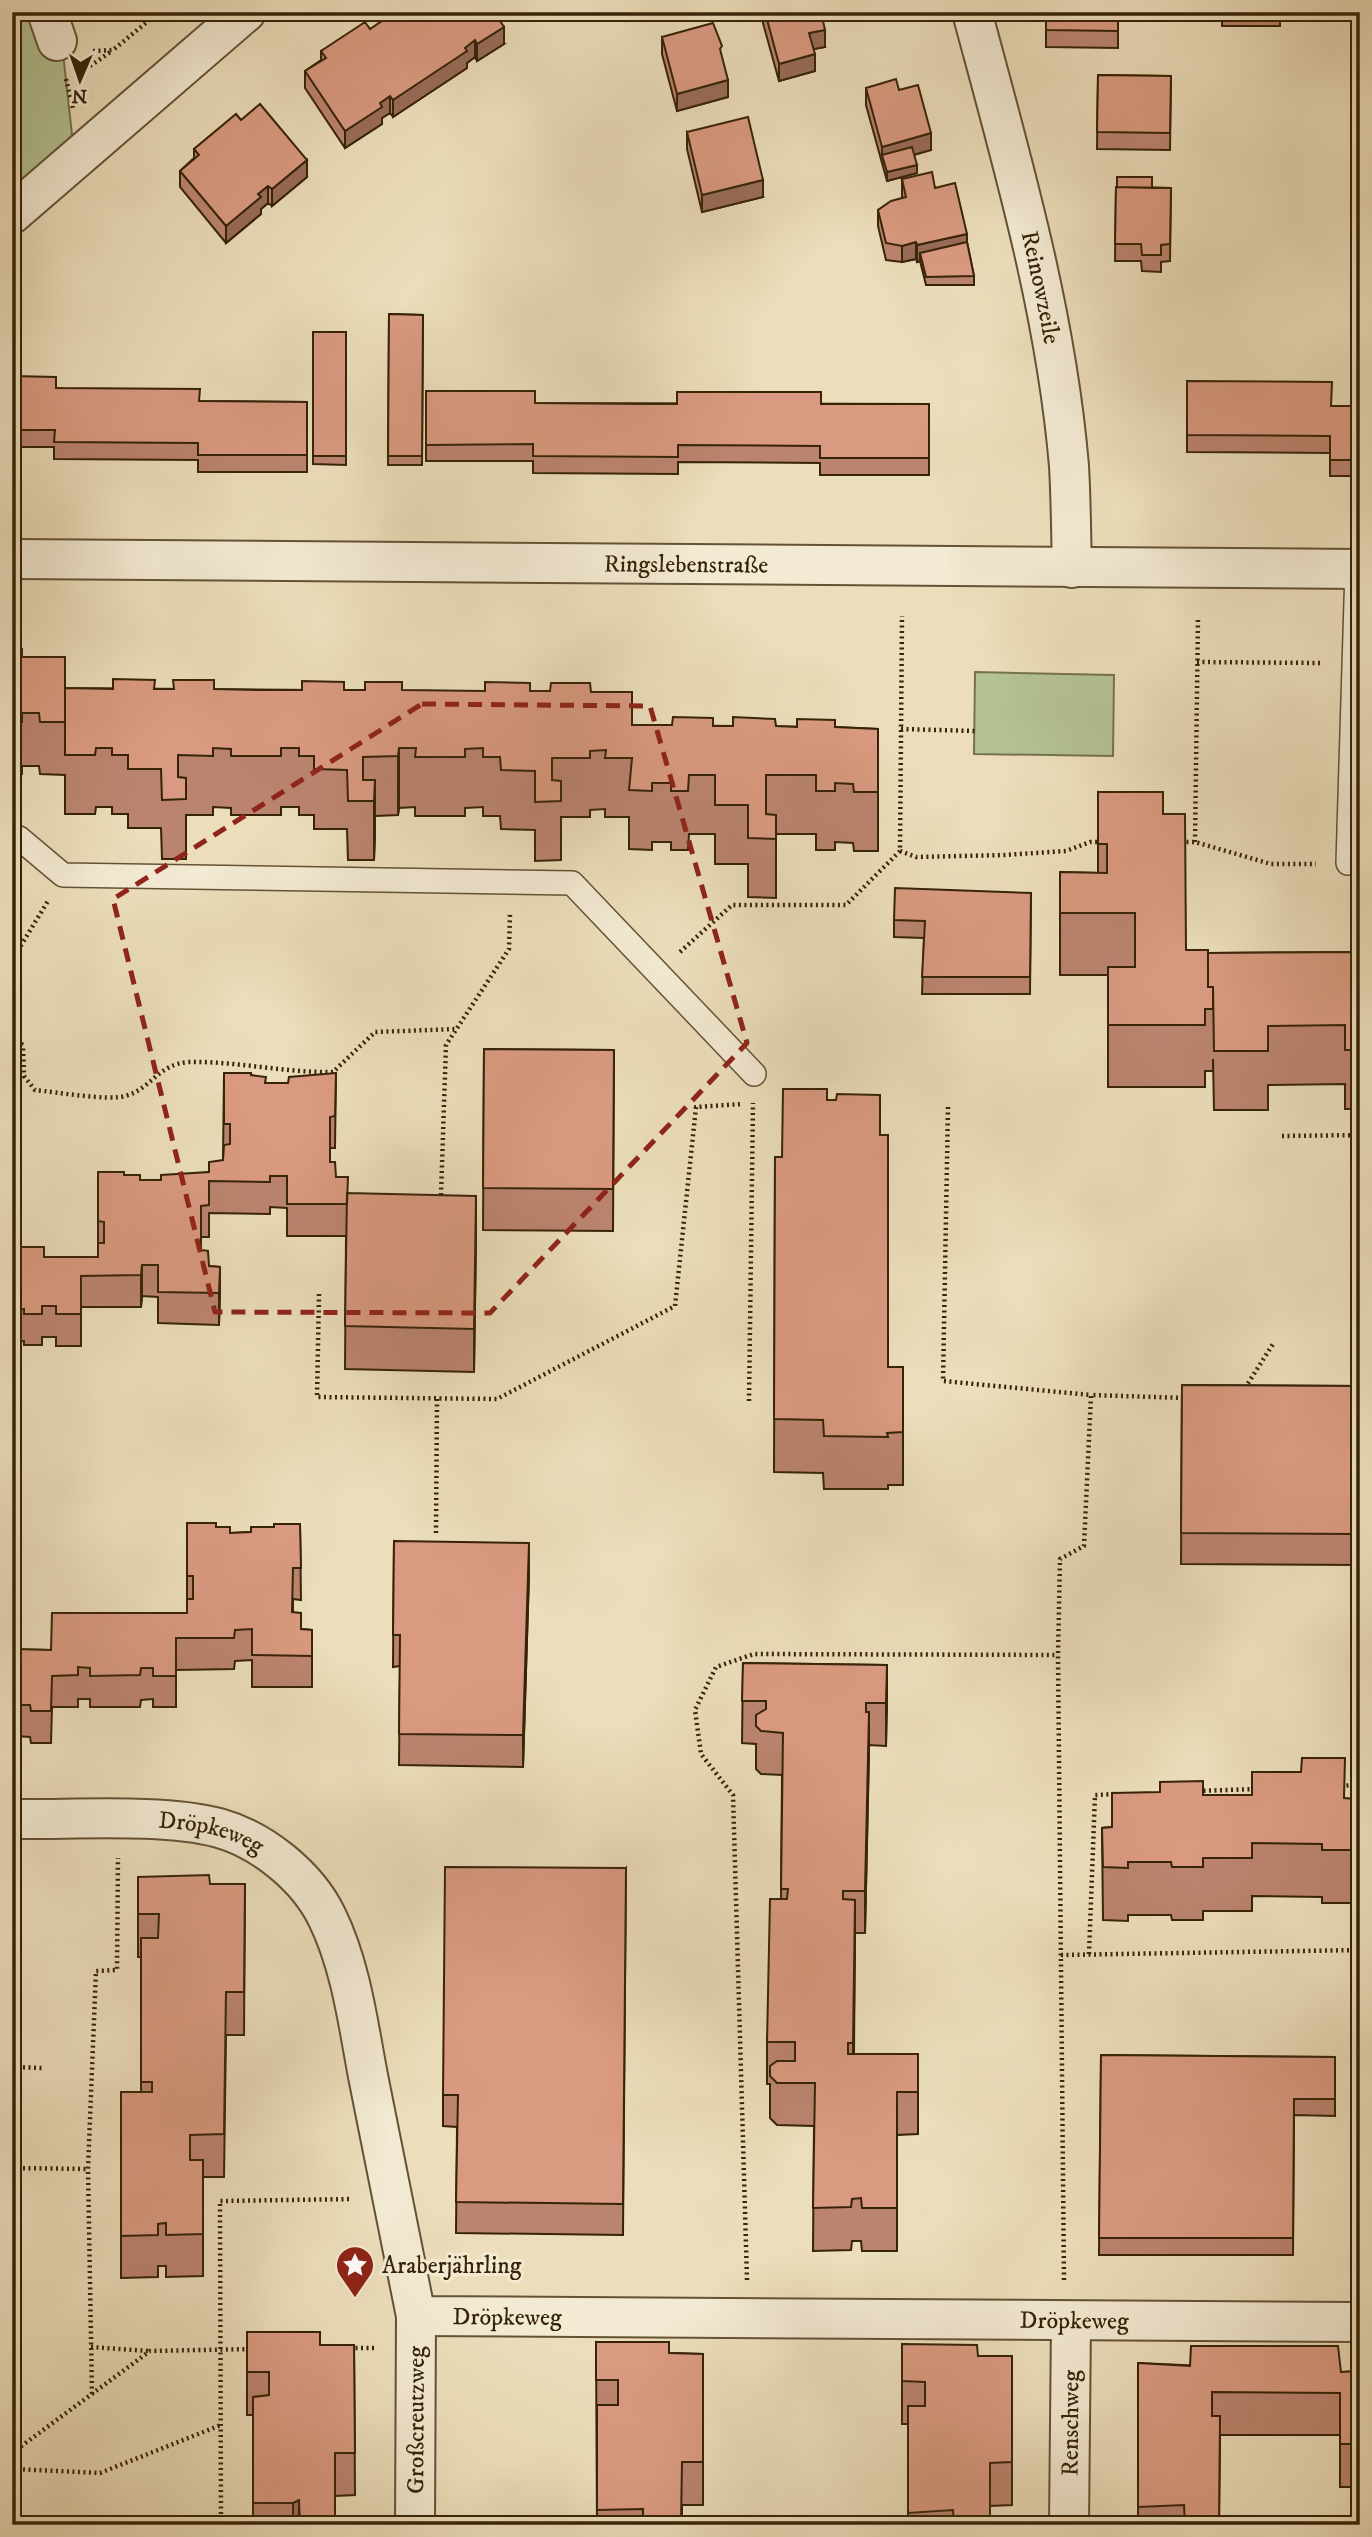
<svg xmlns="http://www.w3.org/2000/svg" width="1372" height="2537" font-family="'IM FELL DW Pica',serif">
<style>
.grass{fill:#b4c293;stroke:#75724e;stroke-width:2}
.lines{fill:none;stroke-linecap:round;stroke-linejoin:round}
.service-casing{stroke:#645235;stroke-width:26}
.minor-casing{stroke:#645235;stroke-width:42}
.path{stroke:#362308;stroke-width:4.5;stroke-dasharray:2 3.5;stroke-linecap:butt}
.service{stroke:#f3ead3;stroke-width:23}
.minor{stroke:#f3ead3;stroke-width:38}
.wall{fill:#bb846f;stroke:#362308;stroke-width:2}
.shaded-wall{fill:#996c5a;stroke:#362308;stroke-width:2}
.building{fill:#da9a81;stroke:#362308;stroke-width:2}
.marked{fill:none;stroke:#8f2418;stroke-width:5;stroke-dasharray:14 9;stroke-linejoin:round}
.labels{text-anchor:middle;stroke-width:6;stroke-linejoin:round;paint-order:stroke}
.street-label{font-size:24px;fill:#362308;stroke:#f3ead3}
.poi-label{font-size:24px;fill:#362308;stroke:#f3ead3;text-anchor:start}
</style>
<rect width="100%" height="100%" fill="#ecdebb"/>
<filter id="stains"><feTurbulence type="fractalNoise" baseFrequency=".00286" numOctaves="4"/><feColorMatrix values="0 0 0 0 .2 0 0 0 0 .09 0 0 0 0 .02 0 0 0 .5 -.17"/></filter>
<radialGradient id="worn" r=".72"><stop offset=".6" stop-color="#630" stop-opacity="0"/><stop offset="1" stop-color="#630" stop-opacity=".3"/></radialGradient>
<path class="grass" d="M12 12H48L63 53 74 153 12 204Z
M975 672 1114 675 1113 756 974 754Z"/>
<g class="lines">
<defs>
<path id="service" d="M12 836 19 838 63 875 572 883 754 1074
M1348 863 1357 569"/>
<g id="minor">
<path d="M47 12 57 41"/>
<path id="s1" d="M972 12C1012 161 1056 312 1069 466 1071 500 1071 534 1072 568"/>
<path d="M12 214 246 12"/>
<path id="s2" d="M12 559 1360 569"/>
<path id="s3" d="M12 1819C72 1820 163 1813 219 1828 262 1840 307 1876 327 1917 351 1966 358 2023 368 2076 384 2156 400 2236 416 2316L1360 2322"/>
<path id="s4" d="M415 2525 416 2316"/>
<path id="s5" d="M1069 2525 1071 2321"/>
</g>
</defs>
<use href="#service" class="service-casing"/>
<use href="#minor" class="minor-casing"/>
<path class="path" d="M93 51 113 50 159 12
M90 66 112 51
M66 79 73 108
M1197 662 1322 663
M901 729 975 731
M1181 842H1195L1271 864H1316
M1195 842 1198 618
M900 851 916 857 1004 855 1066 851 1090 842H1102
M680 952 732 905H846L900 851 902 616
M12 960 48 901
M12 1038 23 1045 24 1076 35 1090C55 1092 109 1101 125 1096 152 1089 157 1064 189 1062 237 1061 285 1073 333 1072L375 1032 456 1029
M948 1107 943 1381 1091 1395
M1282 1136 1360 1135
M441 1195 446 1045 509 949 510 914
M319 1294 317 1397 497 1399 675 1306 696 1107 742 1104
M1245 1388 1273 1344
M749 1401 753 1103
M436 1533 437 1398
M1341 1786 1355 1785 1354 1794
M1198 1791 1256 1789
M1089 1954 1095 1795 1116 1794
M1061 1955 1360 1950
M12 2067 42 2068
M12 2168 88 2169
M747 2280 733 1795 701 1754 695 1710 716 1667 754 1654 1058 1655
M1064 2280 1058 1655 1060 1559 1084 1546 1091 1395 1185 1398
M91 2347 149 2351
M350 2348H377
M92 2394 88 2169 96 1971 117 1970 118 1858
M12 2453 150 2351 251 2349
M12 2469 100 2473 221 2425
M221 2525 220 2201 352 2199"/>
<use href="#service" class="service"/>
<use href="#minor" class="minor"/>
</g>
<path class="wall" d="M763 12H804L805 17 825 47 813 49 815 71 779 81 763 23Z
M1046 12H1118V48L1046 47Z
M1222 12H1280V26H1222Z
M370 29 504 44 477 61 475 57 467 63V68L393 117 390 113 382 118V124L345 148 305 88V71L321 60V51Z
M662 37 722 58 728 97 677 111 662 54Z
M1098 75 1171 76 1170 150 1097 149Z
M866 88 899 90 931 150 914 155 917 173 887 181 866 105Z
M241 120 307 177 272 206 268 203 261 209V214L226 243 180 187V171L194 158V149Z
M687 132 763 197 702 212 687 149Z
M902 179 935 188 967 242 974 276V285H926L920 261 917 262 916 259 902 262 886 260 878 226V210L902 198Z
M1116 187 1171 188 1170 261 1161 262V272L1142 271 1141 261H1115Z
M389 314 423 315 422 465H388Z
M313 332H346V465L313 464Z
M12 376 56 388 200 401 307 402V472H198V460L54 459V447H12Z
M1187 381 1332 406H1360V476H1330V453L1187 452Z
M426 391 535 403 929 404V475H820V463L678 462V474L533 473V461H426Z
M12 649 22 657 65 688 591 692 632 725 835 727 878 729V851H854L853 843 835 842V850H816V834H776V898L748 897V864H715V834H689L688 850H671V842H652V850L629 849V817H605V809L590 810V817H561V860L535 861V830L501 829 500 816H483V807L465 808V816H415V807L399 808 398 815 375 816 374 860H348L347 829H314V815H299V807H281V815H231V808L213 807V815H186V859H162L161 828H128V814H112V807H96L95 814H65V775L40 774 39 766H22V774H12Z
M1098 792 1163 814 1186 950 1208 953 1360 952V1109H1345V1084L1268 1085V1110H1214L1213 1059V1071H1205V1087H1108V975H1060V872L1098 873Z
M1031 893 1030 994H922L924 938 894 937V920Z
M484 1049 614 1050 613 1231 483 1230Z
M224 1073 251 1075 266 1083H288L336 1073 335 1148H330V1162L336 1177 348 1193 476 1238 474 1372 345 1369 346 1236H287V1208L270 1207V1214L209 1213V1237H201V1250L209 1266 220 1267 219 1325 158 1323V1297L142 1296 141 1307H81V1346H56V1337H42V1345H24V1341L12 1342V1247L44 1257H98V1172L124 1175 140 1180H161L209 1172 223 1160Z
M827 1100 880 1135 888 1367H903V1485H888V1489H824L823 1473 774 1472 775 1157H782Z
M1182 1385 1360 1386V1565L1181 1564Z
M187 1523 216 1527 230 1533 251 1532 274 1527 300 1524 301 1600 293 1599V1612L301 1629 312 1630V1687H252V1660L235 1661 234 1669 176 1670V1707H153V1699L141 1700 140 1707H90V1699H78V1707H52L51 1743H31L30 1737 16 1736V1743H12V1649L51 1650 187 1613Z
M394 1541 529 1574 523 1767 399 1765 400 1666 393 1667Z
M743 1663 887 1665 886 1746 869 1745 865 1933H855L854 2054H918V2134L897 2135V2251H862L861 2241H852L851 2250 813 2251 814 2126 777 2125 770 2118V2084H767V2042L781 1899 782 1775 761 1774 756 1769V1744L742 1743Z
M1360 1791V1903H1322V1897L1252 1896V1911H1203V1920H1172L1171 1915H1128V1921L1103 1920 1102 1828 1112 1827 1203 1795 1354 1799Z
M626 1868 623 2235 456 2233 457 2127 443 2126V2095Z
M138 1877 210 1884H245L244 2035H226L224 2177H203V2276L166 2277V2266H158V2277L121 2278V2092H141V1957H138Z
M12 1896H20L19 2019H12Z
M1101 2055 1335 2057V2116L1294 2115 1293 2255H1099Z
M247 2332 320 2345H354L355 2495 335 2496V2525H253V2415H247Z
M596 2342 669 2353 703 2354V2505H682V2525H597Z
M902 2344 978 2356H1012V2505L990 2506V2525H908V2424H902Z
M1138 2363 1341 2372 1360 2371V2487H1340V2435H1220L1219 2525H1138Z"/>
<path class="shaded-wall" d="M626 12H646L626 21Z
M504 27V44L477 61V44Z
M825 30V47L809 50V33Z
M475 40V57L467 63V68L393 117V100Z
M815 54V71L779 81V64Z
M728 80V97L677 111V94Z
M390 96V113L382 118V124L345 148V131L380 103Z
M931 133V150L884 163 882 155V147Z
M307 160V177L272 206V189Z
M917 165V173L887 181V172Z
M763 180V197L702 212V195Z
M268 186V203L261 209V214L226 243V226L258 194Z
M967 234V251L920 253V261L917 262V245Z
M916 242V259L902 262V246Z
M399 748V808L398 815V756Z
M375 780V839L374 860V801Z
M476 1196V1238L474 1372V1329Z
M142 1265V1296L141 1307V1275Z
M220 1267V1298L219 1325V1293Z
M529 1543V1574L523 1767V1735Z
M887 1665V1708L886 1746V1703Z
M869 1712V1755L865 1933V1891Z
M855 1900V1942L853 2085V2043Z
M299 2500V2525H293V2503Z"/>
<path class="building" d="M395 12H494L504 27 477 44 475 40 465 48 467 51 393 100 390 96 380 103 382 107 345 131 305 71 326 58 321 51 365 22 370 29Z
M765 12H804L805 17 821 12 825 30 809 33 815 54 779 64Z
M1046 12H1118V31L1046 30Z
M713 23 722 46 720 49 728 80 677 94 662 37Z
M1098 75 1171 76 1170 133 1097 132Z
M896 79 899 90 918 85 931 133 882 147 866 88Z
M260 104 307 160 272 189 268 186 258 194 261 197 226 226 180 171 199 155 194 149 236 114 241 120Z
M748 117 763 180 702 195 687 132Z
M912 147 917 165 887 172 882 155Z
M932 172 935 188 955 183 967 234 917 245 916 242 902 246 886 243 878 210 891 201 906 197 902 179Z
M1117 177H1152V188L1117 187Z
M1116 187 1171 188 1170 244 1161 245V255H1142L1141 244H1115Z
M967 242 974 276 926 277 920 253Z
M389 314 423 315 422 456H388Z
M313 332H346V456H313Z
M12 376 56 377V388L200 389 199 401 307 402V455H198V443L54 442 55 430H12Z
M1187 381 1332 382 1331 406H1360V460H1330V436L1187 435Z
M426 391H535V403L641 404H677V392H821V404H929V458H820V446L678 445V457L533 456V444L426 445Z
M12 649H22V657H65V722H40L39 713H22V722H12Z
M113 679 155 680 154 689H174L173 680H214V689L257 690H302V681L344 682V690H365V682H402V690L485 691V682L530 683V691H550L551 683H590L591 692H632V725H672L673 717 713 718V726H733V717L775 719 776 726 797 727V719L835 720V727L878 729V792H854L853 784 835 783V791H816V775H766V814L776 815V839L748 838V805H715V775H689L688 791H671V783H652V791L629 790 632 758H605L606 750 590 751V758H552V780L561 781V801L535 802V771L501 770 500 757H483V748L465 749V757H415L416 748H399L398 756 363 757V780H375L374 801H348L347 770 314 769V756H299V748H281V756H231V749L213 748V756L178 755V777L186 778V799L162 800 161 769H128V755H112V748H96L95 755H65V688L113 689Z
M1098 792H1163V814H1185L1186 950H1208V987H1213V1009H1205V1025H1108V967H1135V913H1060V872L1107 873V844H1098Z
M895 888 1031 893 1030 977H922L925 921 894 920Z
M1360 952V1050H1345V1025L1268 1026V1051H1214L1213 987H1208V953Z
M484 1049 614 1050 613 1189 483 1188Z
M224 1073H251V1075L266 1077 265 1083H288L289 1077 336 1073 335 1116 330 1117V1162H335L336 1177H348L347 1204H287V1176H270V1182L209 1181V1205L201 1206V1250L208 1251 209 1266 220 1267 219 1293 158 1292V1265H142L141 1275 81 1276V1314H56V1306H42V1314H24V1309L12 1310V1247H44V1257H98V1243H104V1222L98 1221V1172H124V1175H140V1180H161V1175L209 1172V1162L223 1160 224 1145 230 1144V1124H224Z
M783 1089H827V1100H836L837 1094 880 1095V1135H888V1367H903V1432L887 1433 888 1437 824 1436 823 1420 774 1419 775 1157H782Z
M347 1193 476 1196 474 1329 345 1326Z
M1182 1385 1360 1386V1534L1181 1533Z
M187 1523H216V1527H230V1533L251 1532V1527H274V1524H300L301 1568H293L292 1612 301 1613V1629L312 1630V1656L252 1655V1629L235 1630 234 1638H176V1676H153V1668H141L140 1675 90 1676V1668L78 1667V1675L52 1676 51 1711H31L30 1705H16V1712H12V1649L51 1650 52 1613H187V1599H193V1576H187Z
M394 1541 529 1543 523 1735 399 1734 400 1635H393Z
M743 1663 887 1665 886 1703H866V1712H869L865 1891H843V1899L855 1900 853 2043H848V2054H918V2092H897V2208H862L861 2198 852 2199 851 2207 813 2208 815 2083H777L770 2076V2066L777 2061H795V2042H767L770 1899H787L788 1889H781L783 1733 761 1731 756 1726V1715L766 1709V1701H742Z
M1302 1758H1345L1344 1798 1355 1799 1354 1791H1360V1850H1322V1844L1252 1843V1858H1203V1867H1172L1171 1862H1128V1868L1103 1867 1102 1828 1112 1827V1793L1160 1792V1782L1203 1781V1795H1252V1772H1301Z
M445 1867 626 1868 623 2204 456 2202 458 2095H443Z
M209 1875 210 1884H245L244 1992H226L224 2134 190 2135V2160H203V2234L166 2235V2223L158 2224V2235L121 2236V2092H152V2082H141V1938H158L159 1914H138V1877Z
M12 1896H20L19 1995H12Z
M1101 2055 1335 2057V2099H1294L1293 2238H1099Z
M247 2332H320V2345H354L355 2453H335V2524H300L299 2500 293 2503H253V2397L269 2395V2372H247Z
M596 2342H669V2353L703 2354V2462H682L681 2525H643V2509L597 2510V2405H618V2380H596Z
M902 2344 977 2345 978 2356H1012V2462L990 2463V2525H954L953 2510 908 2513V2406H925V2382L902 2381Z
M1191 2346H1338L1341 2372 1360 2371V2444H1340V2393L1212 2392V2416H1220L1219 2525H1185L1184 2505 1138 2507V2363L1190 2366Z"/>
<path class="marked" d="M422 704 650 706 747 1043 490 1313 215 1312 113 899Z"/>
<defs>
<symbol id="sight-pin" viewBox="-11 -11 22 30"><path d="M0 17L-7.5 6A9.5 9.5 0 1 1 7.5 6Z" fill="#8f2418" stroke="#f3ead3"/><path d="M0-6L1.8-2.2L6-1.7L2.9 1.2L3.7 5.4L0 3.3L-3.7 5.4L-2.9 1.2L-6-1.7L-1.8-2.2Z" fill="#fff"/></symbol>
</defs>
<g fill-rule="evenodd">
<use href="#sight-pin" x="333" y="2243" width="44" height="60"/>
</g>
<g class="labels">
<g class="street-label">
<text dy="8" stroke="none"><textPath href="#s1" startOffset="284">Reinowzeile</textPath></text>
<text dy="8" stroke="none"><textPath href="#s2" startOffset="674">Ringslebenstraße</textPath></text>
<text dy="8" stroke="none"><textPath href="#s3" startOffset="201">Dröpkeweg</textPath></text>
<text dy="8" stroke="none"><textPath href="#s3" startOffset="852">Dröpkeweg</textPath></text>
<text dy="8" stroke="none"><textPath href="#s3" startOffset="1419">Dröpkeweg</textPath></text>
<text dy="8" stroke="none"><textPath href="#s4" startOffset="105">Großcreutzweg</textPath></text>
<text dy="8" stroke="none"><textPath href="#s5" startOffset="102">Renschweg</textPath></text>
</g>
<g class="poi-label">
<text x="382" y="2273">Araberjährling</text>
</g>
</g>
<rect width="1372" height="2537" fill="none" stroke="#ecdebb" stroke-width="42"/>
<rect x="14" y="14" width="1344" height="2509" fill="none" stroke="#362308" stroke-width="3.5"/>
<rect x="21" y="21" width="1330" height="2495" fill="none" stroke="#362308" stroke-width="2"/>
<g transform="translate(80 80) rotate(182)" stroke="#f3ead3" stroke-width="5" paint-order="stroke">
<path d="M0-5L12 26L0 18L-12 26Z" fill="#362308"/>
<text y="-10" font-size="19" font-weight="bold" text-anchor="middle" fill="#362308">N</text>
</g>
<rect width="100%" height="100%" filter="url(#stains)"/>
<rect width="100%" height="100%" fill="url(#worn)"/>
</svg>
